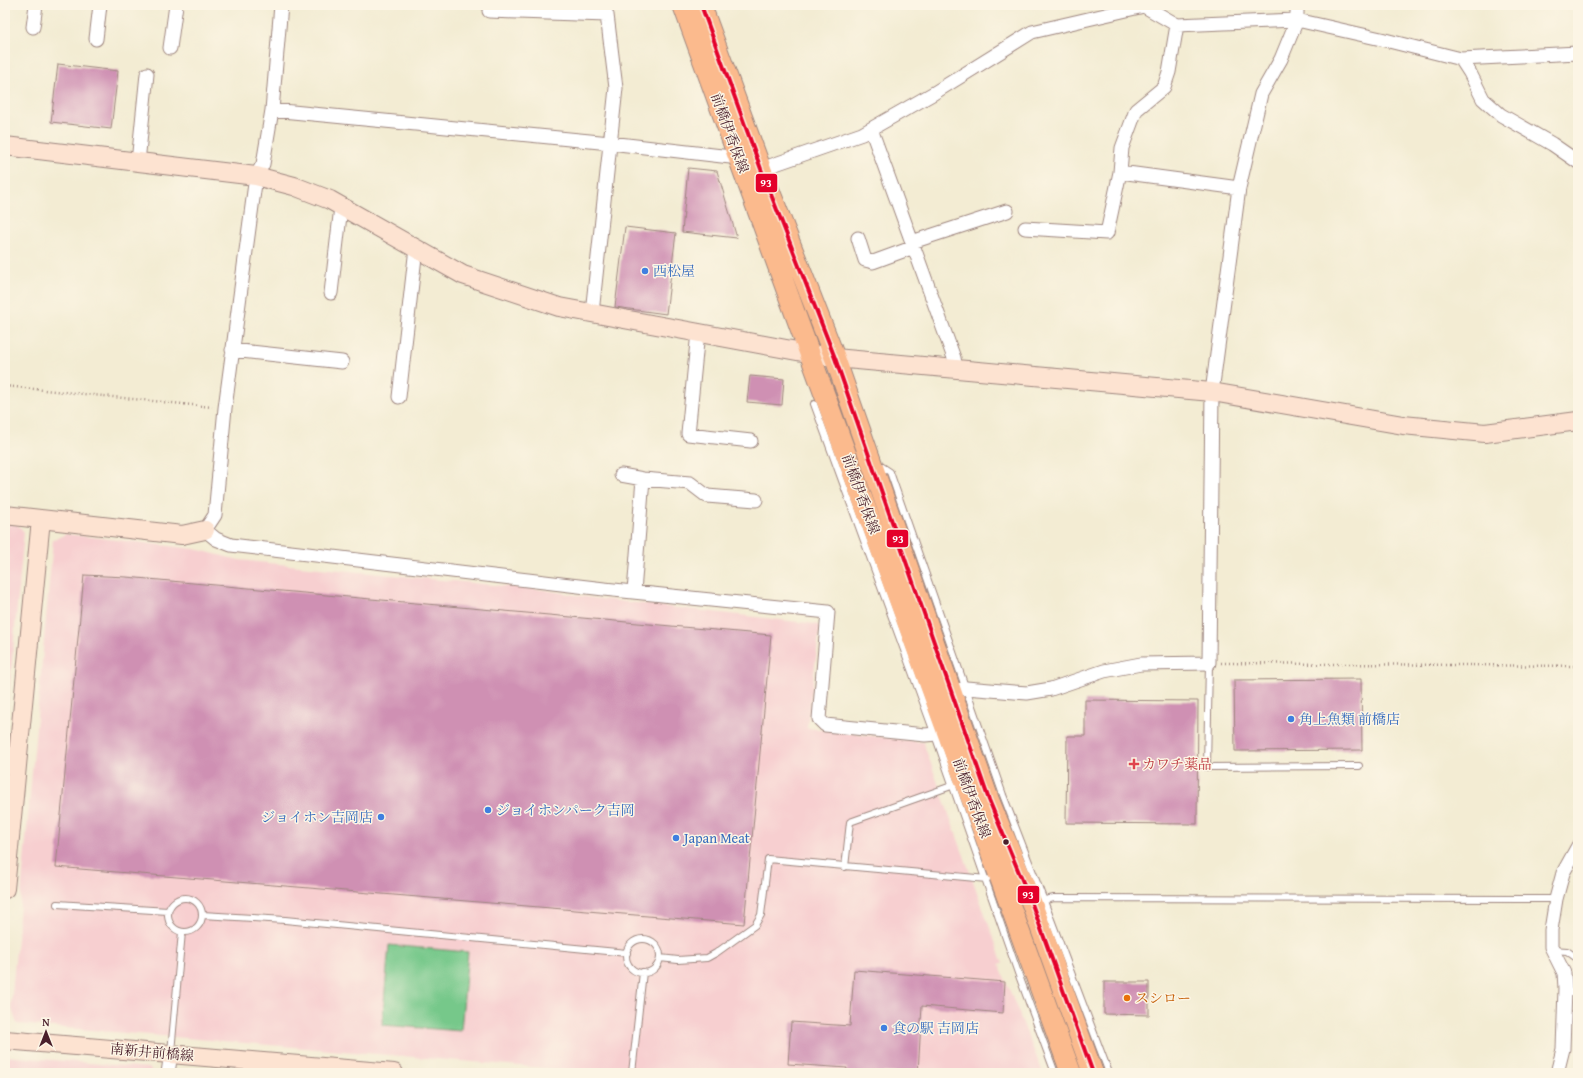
<svg xmlns="http://www.w3.org/2000/svg" width="1583" height="1078" font-family="'Gentium Book Plus','Noto Serif JP',serif">
<style>
.built{fill:#f7cfd0}
.green{fill:#76c88a;stroke:#60745a}
.building{fill:#cf90b3}
.lines{fill:none;stroke-linecap:round;stroke-linejoin:round}
.lane-casing{stroke:#9e867f;stroke-width:8}
.street-casing{stroke:#9e867f;stroke-width:15}
.secondary-casing{stroke:#9e867f;stroke-width:20}
.primary-casing{stroke:#9e867f;stroke-width:22}
.path{stroke:#9e867f;stroke-width:2.5;stroke-dasharray:1 3;stroke-linecap:butt}
.lane{stroke:#fff;stroke-width:6}
.street{stroke:#fff;stroke-width:13}
.secondary{stroke:#fde3d1;stroke-width:18}
.primary{stroke:#fbba8d;stroke-width:20}
.bus-1-casing{stroke:#fcf5e5;stroke-width:7}
.bus-1{stroke:#e4002b;stroke-width:4}
.shop-dot{fill:#3f7fe0;stroke:#fcf5e5;stroke-width:1.5}
.health-dot{fill:#e0444e;stroke:#fcf5e5;stroke-width:1.5}
.bus-dot{fill:#4a1f2b;stroke:#fcf5e5;stroke-width:1.5}
.food-dot{fill:#e8710a;stroke:#fcf5e5;stroke-width:1.5}
.labels{text-anchor:middle;stroke-width:3;stroke-linejoin:round;paint-order:stroke}
.street-label{font-size:14px;fill:#4a1f2b;stroke:#fcf5e5}
.shop-label{font-size:14px;fill:#366cbe;stroke:#fcf5e5;text-anchor:start}
.health-label{font-size:14px;fill:#be3a42;stroke:#fcf5e5;text-anchor:start}
.food-label{font-size:14px;fill:#c56008;stroke:#fcf5e5;text-anchor:start}
.line-badge{stroke:#fcf5e5;stroke-width:1.5}
.badge-label{font-size:11px;text-anchor:middle;font-weight:bold;fill:#fff}
</style>
<rect width="100%" height="100%" fill="#fcf5e5"/>
<filter id="ink" filterUnits="userSpaceOnUse"><feTurbulence type="fractalNoise" baseFrequency=".025" numOctaves="2"/><feDisplacementMap in="SourceGraphic" scale="8" xChannelSelector="R" yChannelSelector="G"/><feConvolveMatrix kernelMatrix="1 2 1 2 8 2 1 2 1" color-interpolation-filters="sRGB"/></filter>
<filter id="wash" filterUnits="userSpaceOnUse"><feTurbulence type="fractalNoise" baseFrequency=".012" numOctaves="4" result="noise"/><feDisplacementMap in="SourceGraphic" scale="16" xChannelSelector="R" yChannelSelector="G"/><feGaussianBlur stdDeviation="0.9" result="paint"/><feColorMatrix in="noise" values="0 0 0 0 0 0 0 0 0 0 0 0 0 0 0 0 0 1.4 0 .05"/><feComposite in="paint" operator="in"/></filter>
<g filter="url(#wash)">
<rect width="100%" height="100%" fill="#f3ecd3"/>
<path class="built" d="M5 524H17L24 532 5 735Z
M66 534 195 549 239 560 545 590 593 598 816 624 820 627 807 728 923 742 1003 964H999L1043 1073H604L17 1024 11 1006 53 540Z
M5 1056 149 1068 153 1073H5Z"/>
<path class="green" d="M389 945 468 952 461 1031 382 1025Z"/>
<g id="blocks">
<path class="building" d="M58 64 118 71 111 129 51 122Z
M688 168 717 171 737 238 682 232Z
M625 227 676 233 666 314 615 307Z
M750 376 784 379 782 405 747 402Z
M84 575 126 577 771 635 744 924 56 867Z
M1361 679 1362 750 1235 751 1234 680Z
M1085 700 1198 701 1197 824 1066 823 1067 736H1085Z
M854 970 1005 982 1003 1013 922 1006 918 1073H846L847 1068 788 1064 791 1022 850 1026Z
M1104 982H1149V1015L1104 1014Z"/>
</g>
</g>
<g filter="url(#ink)">
<use href="#blocks" fill-opacity="0" stroke="#9e867f" stroke-width="1"/>
<g class="lines">
<defs>
<path id="lane" d="M814 404 935 735 1018 973 1055 1073
M878 464 890 472 1003 795 1044 901 1109 1073
M1209 663 1207 767 1359 766
M845 867 850 822 957 784
M168 915a17 17 0 1 1 34 0a17 17 0 1 1-34 0Z
M1041 901 1054 898 1556 899
M57 904 168 911
M202 915 285 920 627 953
M626 956a17 17 0 1 1 34 0a17 17 0 1 1-34 0Z
M1553 950 1567 951 1578 959
M660 958 678 960 707 958 716 953 755 925 761 915 768 859 987 879
M1565 996 1578 989
M171 1052 182 932
M632 1073 643 972"/>
<path id="street" d="M281 5 272 110 263 164 256 176 225 408 215 515 205 530 216 539 231 545 604 589 828 612 819 719 825 725 925 735 948 733
M489 11 607 15
M33 27 36 5
M96 39 100 5
M170 48 176 5
M1461 59 1470 73 1483 99 1501 115 1552 144 1578 162
M272 110 610 143 739 158
M871 129 954 358 956 369
M138 162 147 74
M761 169 862 134 934 93 1032 32 1144 6 1177 25 1297 20 1381 39 1461 59 1578 53
M1120 172 1239 188
M1025 228 1107 233 1120 172 1122 148 1136 110 1164 87 1169 72 1177 25
M858 238 865 260 873 262 914 247
M912 242 1007 211
M331 293 341 207
M592 313 616 88 607 15 602 5
M698 332 688 434 751 441
M232 350 342 362
M399 397 416 248
M621 475 643 479 690 483 707 496 756 500
M634 592 643 479
M951 692 966 688 1027 693 1051 689 1104 671 1141 664 1209 663 1212 392 1239 188 1261 94 1281 59 1297 20V5
M168 1073 171 1053
M1557 1073 1563 1049 1565 988 1564 973 1551 947V930L1556 899 1563 873 1578 846"/>
<path id="secondary" d="M5 146 256 176 294 186 330 200 463 275 559 307 835 358 1212 392 1403 425 1485 433 1578 421
M5 515 182 535 205 530
M5 889 41 519
M5 1040 394 1073"/>
<path id="primary" d="M683 5 1071 1073
M701 5 761 169 835 358 989 800 1032 904 1093 1073"/>
</defs>
<use href="#lane" class="lane-casing"/>
<use href="#street" class="street-casing"/>
<use href="#secondary" class="secondary-casing"/>
<use href="#primary" class="primary-casing"/>
<path class="path" d="M5 386 212 407
M1221 663 1578 666"/>
<use href="#lane" class="lane"/>
<use href="#street" class="street"/>
<use href="#secondary" class="secondary"/>
<use href="#primary" class="primary"/>
<defs>
<path id="bus-1" d="M701 5 761 169 835 358 989 800 1032 904 1093 1073"/>
</defs>
<use href="#bus-1" class="bus-1-casing"/>
<use href="#bus-1" class="bus-1"/>
</g>
</g>
<g class="shop-dot">
<circle cx="645" cy="271" r="4"/>
<circle cx="1291" cy="719" r="4"/>
<circle cx="488" cy="810" r="4"/>
<circle cx="381" cy="817" r="4"/>
<circle cx="676" cy="838" r="4"/>
<circle cx="884" cy="1028" r="4"/>
</g>
<path class="health-dot" d="M1132 758h4v4h4v4h-4v4h-4v-4h-4v-4h4z"/>
<circle class="bus-dot" cx="1006" cy="842" r="3.5"/>
<circle class="food-dot" cx="1127" cy="998" r="4"/>
<g class="labels">
<g class="street-label">
<text transform="translate(730 133) rotate(70)" y="5">前橋伊香保線</text>
<text transform="translate(861 494) rotate(70)" y="5">前橋伊香保線</text>
<text transform="translate(972 798) rotate(70)" y="5">前橋伊香保線</text>
<text transform="translate(152 1052) rotate(5)" y="5">南新井前橋線</text>
</g>
<g class="shop-label">
<text x="653" y="276">西松屋</text>
<text x="1299" y="724">角上魚類 前橋店</text>
<text x="496" y="815">ジョイホンパーク吉岡</text>
<text x="373" y="822" text-anchor="end">ジョイホン吉岡店</text>
<text x="684" y="843">Japan Meat</text>
<text x="892" y="1033">食の駅 吉岡店</text>
</g>
<g class="health-label">
<text x="1142" y="769">カワチ薬品</text>
</g>
<g class="food-label">
<text x="1135" y="1003">スシロー</text>
</g>
</g>
<g class="line-badge">
<rect x="755" y="173" width="23" height="20" rx="4" fill="#e4002b"/>
<rect x="886" y="529" width="23" height="19" rx="4" fill="#e4002b"/>
<rect x="1017" y="885" width="23" height="19" rx="4" fill="#e4002b"/>
</g>
<g class="badge-label">
<text x="766" y="187">93</text>
<text x="898" y="543">93</text>
<text x="1028" y="899">93</text>
</g>
<rect width="1583" height="1078" fill="none" stroke="#fcf5e5" stroke-width="20"/>
<g transform="translate(46 1032)" stroke="#fcf5e5" stroke-width="3" paint-order="stroke">
<path d="M0-3L7 15L0 10L-7 15Z" fill="#4a1f2b"/>
<text y="-6" font-size="11" font-weight="bold" text-anchor="middle" fill="#4a1f2b">N</text>
</g>
</svg>
